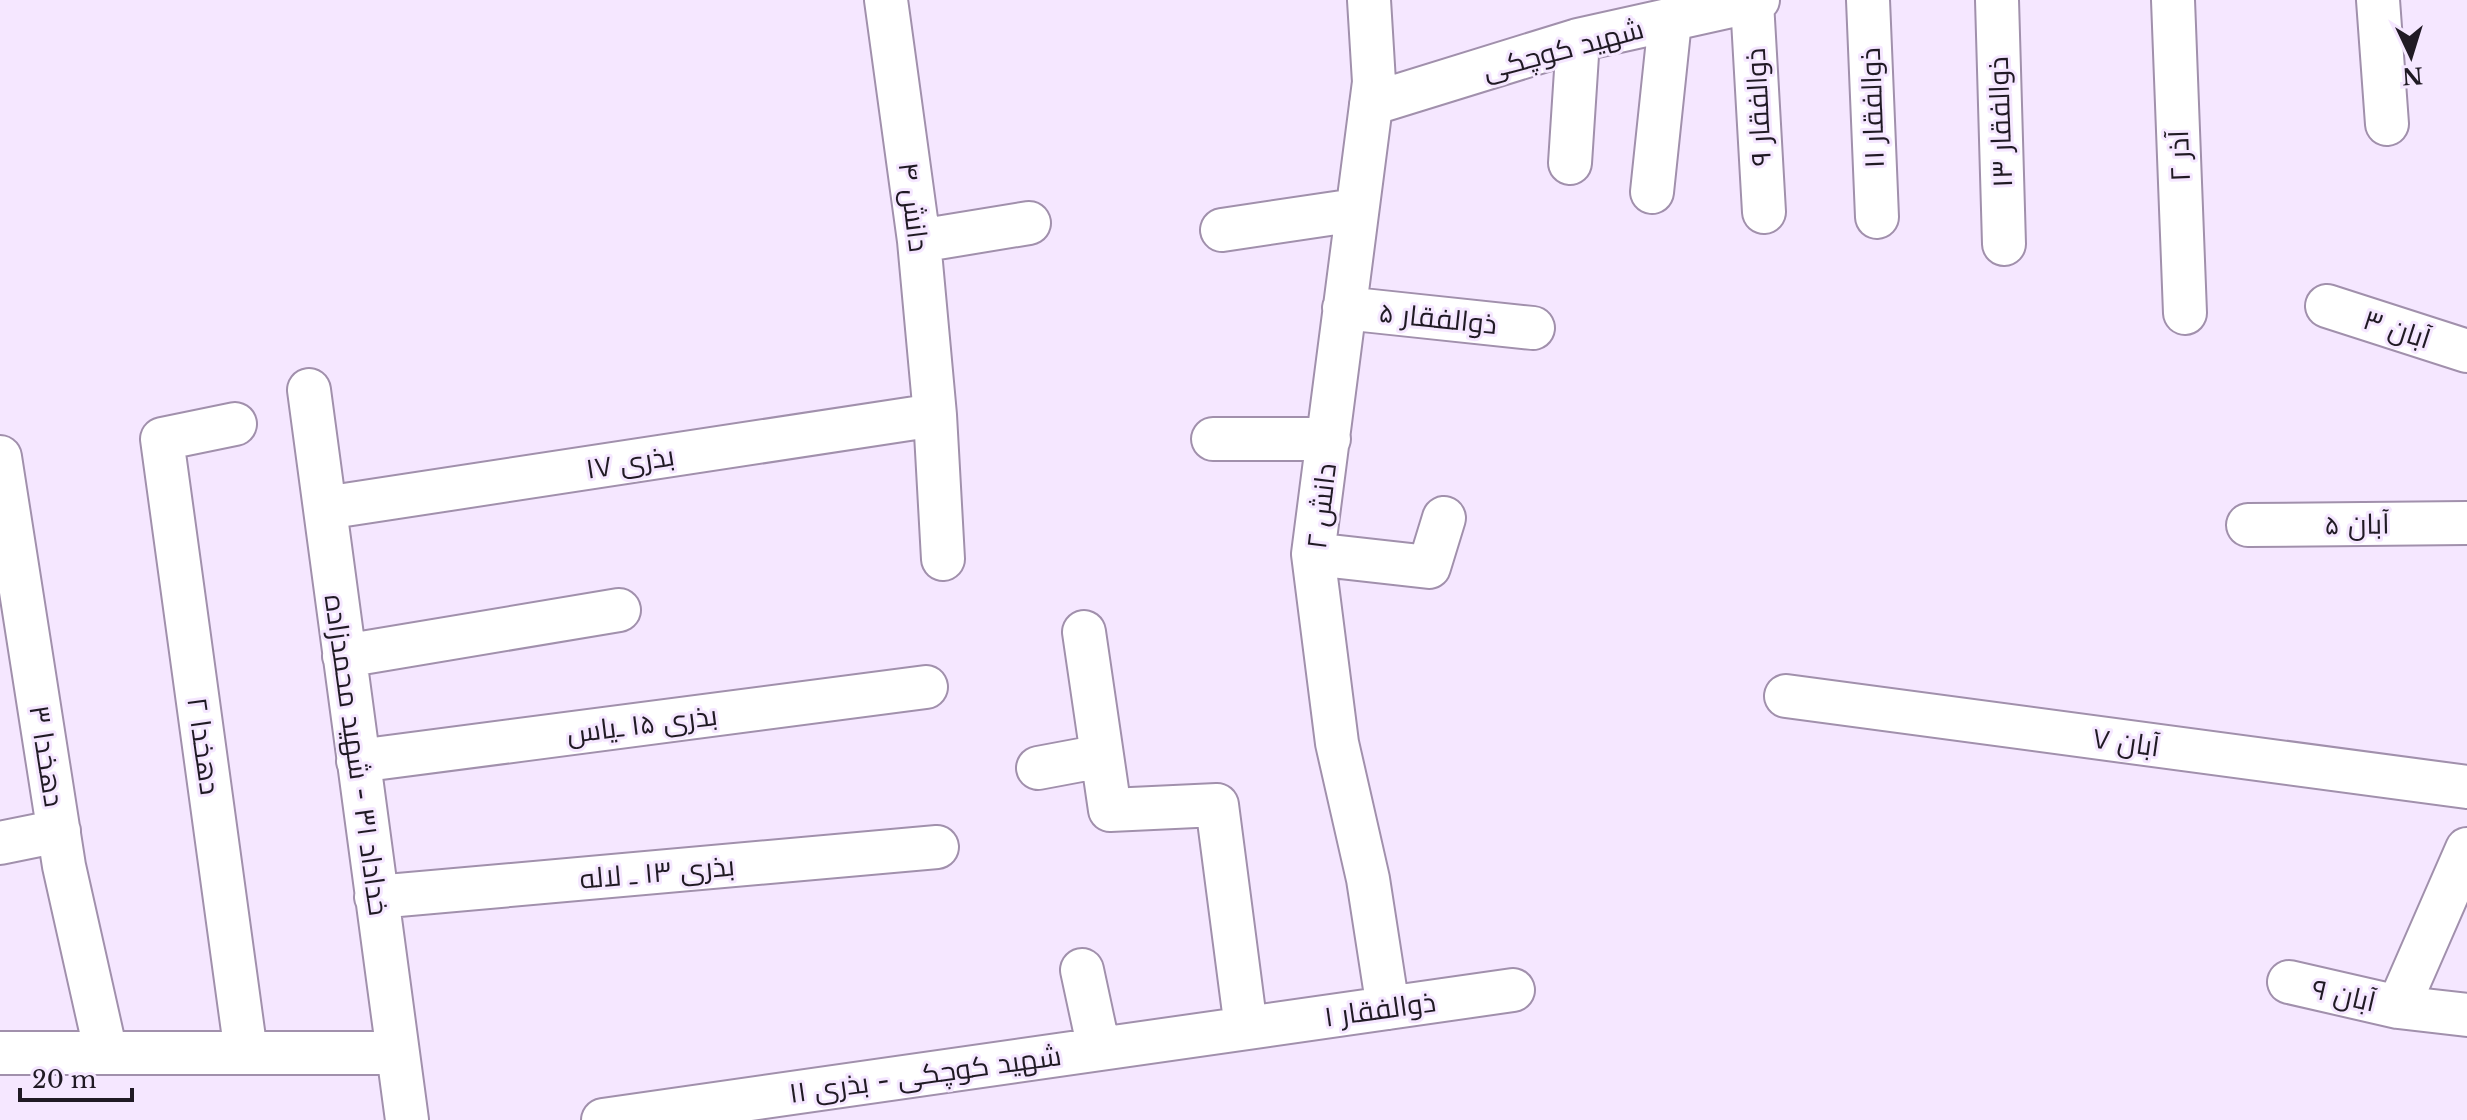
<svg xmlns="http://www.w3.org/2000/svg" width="2467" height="1120" font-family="'Libre Baskerville',Cairo,serif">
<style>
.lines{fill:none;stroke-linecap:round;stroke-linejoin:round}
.minor-casing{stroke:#a190ac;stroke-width:46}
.minor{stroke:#fff;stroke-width:42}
.labels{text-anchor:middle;stroke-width:6;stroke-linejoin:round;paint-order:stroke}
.street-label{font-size:28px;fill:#201a24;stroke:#f5e7ff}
</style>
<rect width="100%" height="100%" fill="#f5e7ff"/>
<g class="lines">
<defs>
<path id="minor" d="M886 0 919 241 935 415 943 559
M1369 0 1374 82 1313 554 1337 743 1368 879 1388 1008
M1868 0 1877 217
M1997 0 2004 244
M2173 0 2185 313
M2378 0 2387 124
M1752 2 1764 212
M1371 104 1578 40 1758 0
M1570 163 1578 40
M1652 192 1670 21
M1222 230 1356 210
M919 241 1029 223
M2327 306 2467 351
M1344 308 1533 328
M309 390 407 1120
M235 424 162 439 246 1053
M1213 439H1329
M0 457 64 866 106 1053
M325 508 935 415
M2248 525 2467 523
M1313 554 1429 567 1444 518
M1084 632 1110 810 1217 805 1246 1028
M344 656 619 610
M1786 696 2467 787
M358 761 926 687
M1038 768 1102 756
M0 843 59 831
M376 897 937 847
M1082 970 1099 1049
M2289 982 2398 1007 2467 1015
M2398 1007 2467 849
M0 1053H397
M603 1120 1513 990"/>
</defs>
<use href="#minor" class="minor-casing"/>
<use href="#minor" class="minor"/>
</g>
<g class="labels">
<g class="street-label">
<text transform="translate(1563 49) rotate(-15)" y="10">شهید کوچکی</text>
<text transform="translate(1758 107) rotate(-93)" y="10">ذوالفقار ۹</text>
<text transform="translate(1872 108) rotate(-92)" y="10">ذوالفقار ۱۱</text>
<text transform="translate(2000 122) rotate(-92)" y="10">ذوالفقار ۱۳</text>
<text transform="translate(2179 156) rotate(-92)" y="10">آذر ۲</text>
<text transform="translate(914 207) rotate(83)" y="10">دانش ۴</text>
<text transform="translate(1438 318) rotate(6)" y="10">ذوالفقار ۵</text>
<text transform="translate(2397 329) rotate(18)" y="10">آبان ۳</text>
<text transform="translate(630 462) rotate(-9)" y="10">بذری ۱۷</text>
<text transform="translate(1321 506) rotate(-83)" y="10">دانش ۲</text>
<text transform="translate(2357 524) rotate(-1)" y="10">آبان ۵</text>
<text transform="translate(642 724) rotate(-7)" y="10">بذری ۱۵ ـ‌یاس</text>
<text transform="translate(2126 742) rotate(8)" y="10">آبان ۷</text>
<text transform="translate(204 746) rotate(82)" y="10">دهخدا ۲</text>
<text transform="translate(357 755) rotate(82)" y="10">خداداد ۳۱ - شهید محمدزاده</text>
<text transform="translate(47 756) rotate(81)" y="10">دهخدا ۳</text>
<text transform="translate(657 872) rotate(-5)" y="10">بذری ۱۳ ـ لاله</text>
<text transform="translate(2344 995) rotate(13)" y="10">آبان ۹</text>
<text transform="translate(1380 1009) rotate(-8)" y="10">ذوالفقار ۱</text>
<text transform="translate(925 1074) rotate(-8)" y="10">شهید کوچکی - بذری ۱۱</text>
</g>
</g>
<g transform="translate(2411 56) rotate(176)" stroke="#f5e7ff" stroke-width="6" paint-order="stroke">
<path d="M0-6L14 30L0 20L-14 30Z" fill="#201a24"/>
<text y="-12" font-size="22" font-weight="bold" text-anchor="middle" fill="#201a24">N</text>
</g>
<path d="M20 1088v12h112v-12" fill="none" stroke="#201a24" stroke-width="4"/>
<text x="32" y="1088" font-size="24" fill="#201a24" stroke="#f5e7ff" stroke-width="6" paint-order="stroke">20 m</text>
</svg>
